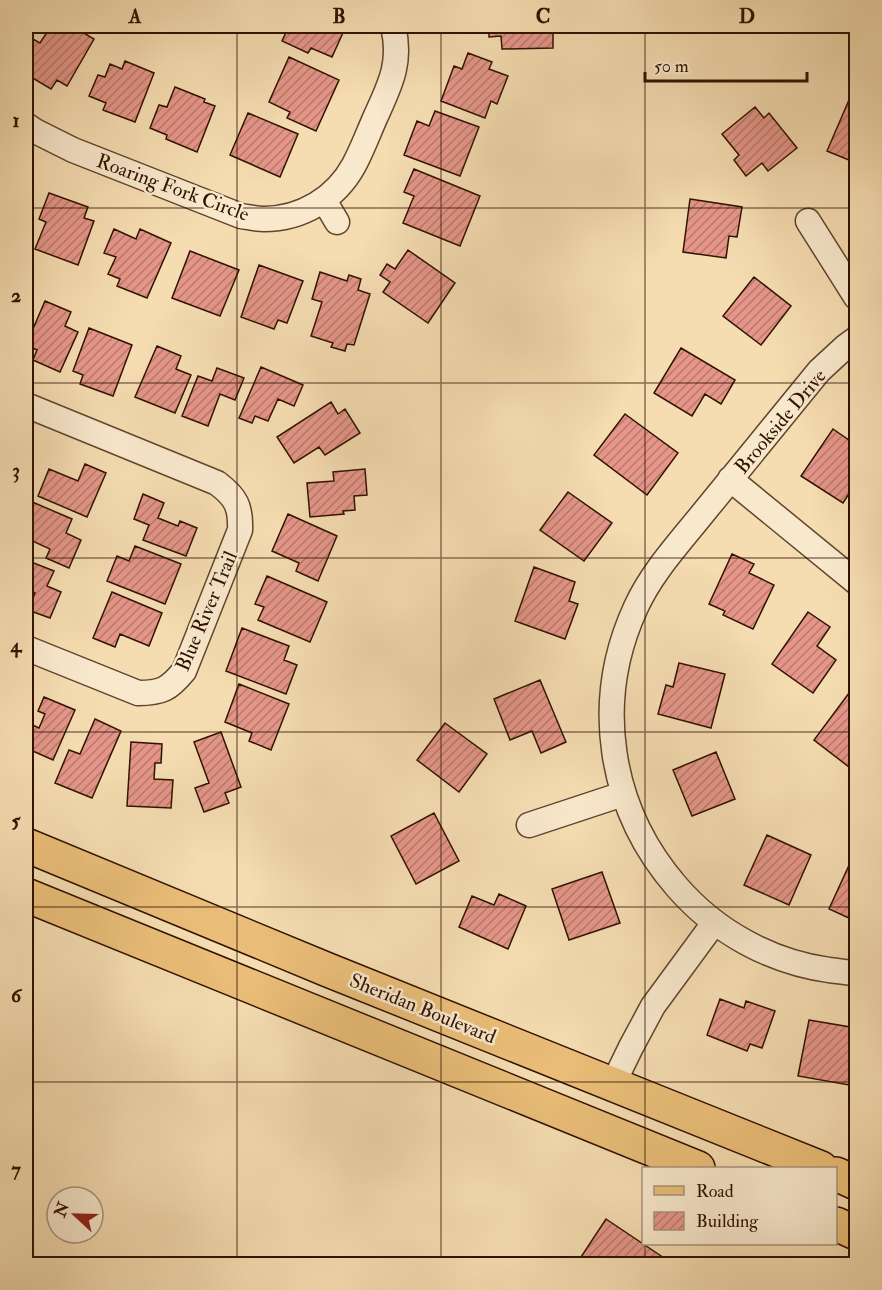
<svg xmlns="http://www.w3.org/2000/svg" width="882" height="1290" font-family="'IM FELL Double Pica',serif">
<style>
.building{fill:url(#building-hatch);stroke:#301200;stroke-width:1.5}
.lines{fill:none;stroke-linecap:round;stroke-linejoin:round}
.street-casing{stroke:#61442c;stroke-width:27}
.primary-casing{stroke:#301200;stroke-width:36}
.street{stroke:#f8e8cc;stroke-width:24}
.primary{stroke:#eabe78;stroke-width:33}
.grid{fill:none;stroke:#301200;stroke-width:1.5;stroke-opacity:0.55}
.labels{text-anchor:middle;stroke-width:5;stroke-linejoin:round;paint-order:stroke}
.street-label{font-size:20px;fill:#301200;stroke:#f8e8cc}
.neatline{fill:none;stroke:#301200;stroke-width:2}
.grid-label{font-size:20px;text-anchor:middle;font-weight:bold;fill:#301200}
</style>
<defs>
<pattern id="building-hatch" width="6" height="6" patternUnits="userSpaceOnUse" patternTransform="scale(1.5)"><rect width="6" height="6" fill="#e59689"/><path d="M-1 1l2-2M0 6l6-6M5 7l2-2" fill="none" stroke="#ba796e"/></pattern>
</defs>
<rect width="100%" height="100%" fill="#f5dcb1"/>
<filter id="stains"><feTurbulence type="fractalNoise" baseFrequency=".00333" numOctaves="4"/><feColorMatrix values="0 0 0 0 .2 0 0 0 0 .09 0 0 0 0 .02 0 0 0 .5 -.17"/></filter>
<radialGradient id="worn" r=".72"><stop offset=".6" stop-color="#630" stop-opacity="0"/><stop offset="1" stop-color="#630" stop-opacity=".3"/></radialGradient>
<path class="building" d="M51 26H72L94 39 67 86 57 80 51 89 26 74V52L33 39 40 43Z
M289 26H346L332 57 311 48 308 53 282 41Z
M489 26H559V32H553V48L502 49 501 36 489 37Z
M468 53 492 62 489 69 508 76 497 104 491 101 485 118 441 101 454 66 462 69Z
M289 57 339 80 316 131 287 118 290 112 269 102Z
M125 61 154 73 135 122 103 110 106 103 89 96 98 75 105 77 110 64 122 69Z
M175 87 205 99 204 102 215 106 197 152 166 139 167 135 150 128 159 105 167 107Z
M849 100 856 103V163L827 151Z
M755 107 764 118 769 113 797 148 768 171 762 163 746 176 734 160 739 155 722 134Z
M435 111 479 127 460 176 404 155 417 121 429 126Z
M248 113 298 134 280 177 230 155Z
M414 169 480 196 460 246 403 223 414 196 404 192Z
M49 193 88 207 84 218 94 221 78 265 35 249 46 222 39 219Z
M690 199 742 207 737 237 729 236 726 258 683 252Z
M114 229 136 239 140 229 171 243 147 298 117 286 120 279 108 274 116 257 104 253Z
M408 250 455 283 428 323 383 292 390 282 380 275 387 264 395 269Z
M190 251 239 270 220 316 172 298Z
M259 265 303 281 287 323 278 320 274 329 241 317Z
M320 272 347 281 349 275 361 279 358 290 370 294 354 345 347 344 345 351 331 347 333 343 311 336 322 302 312 299Z
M754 277 791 306 761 345 723 316Z
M45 301 71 312 65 326 78 332 60 372 33 360 37 350 26 345Z
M89 328 132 345 113 396 80 384 83 375 73 371Z
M157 346 181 356 176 369 191 375 175 413 135 397Z
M681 348 735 380 721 404 705 394 692 416 654 393Z
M261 367 303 385 294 406 278 399 268 421 255 416 252 423 239 418Z
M217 368 244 378 235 400 220 394 208 426 182 416 198 376 212 381Z
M331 402 338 414 345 409 360 433 325 455 319 447 294 463 277 437Z
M625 414 678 453 647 495 594 455Z
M833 429 856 445V483L843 503 801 476Z
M85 464 106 473 87 517 38 496 49 469 78 481Z
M365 469 367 495 354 496 355 510 343 511 344 514 310 517 307 483 334 481 333 472Z
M568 492 612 523 584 561 540 530Z
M143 494 164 503 158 518 178 526 180 521 197 528 186 556 143 540 149 525 134 519Z
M30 501 72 519 66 533 81 540 69 568 46 558 50 549 26 538V512Z
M288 514 337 536 318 581 296 571 299 563 272 551Z
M135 546 181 564 165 604 107 581 117 556 129 561Z
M732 554 754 564 749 573 774 585 753 629 723 615 725 611 709 604Z
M26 560 54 571 47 586 61 592 50 618 28 610 35 593 26 589Z
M534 567 575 582 569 601 578 604 565 639 515 621Z
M267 576 327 602 310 642 258 620 264 607 255 604Z
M112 592 162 613 149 646 120 634 115 647 93 638Z
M808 612 830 627 817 646 836 660 813 693 772 664Z
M242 628 289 646 284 660 297 665 286 694 226 671Z
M679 663 725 674 711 728 658 714 666 685 673 687Z
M540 680 566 742 541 753 532 731 510 740 494 699Z
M239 684 289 704 271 750 249 741 252 733 225 722Z
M855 685 856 761 855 760 849 767 814 740Z
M44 697 75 710 53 760 26 748V722L39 728 45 714 38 711Z
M95 719 121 731 92 798 55 783 69 750 80 754Z
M445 723 487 754 459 792 417 760Z
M221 732 241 787 225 793 229 803 204 812 195 788 209 783 194 742Z
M131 742 162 744 161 763H155L154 779 173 780 171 808 127 806Z
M716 752 735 799 692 816 673 770Z
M434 813 459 861 416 884 391 836Z
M767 835 811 855 789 905 744 885Z
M856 850V907L851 919 829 909Z
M602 872 620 923 569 940 552 889Z
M499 894 526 906 508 949 459 927 472 896 494 905Z
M720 999 744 1008 746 1001 775 1011 762 1048 750 1044 747 1051 707 1035Z
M809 1020 856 1028V1046L849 1085 798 1076Z
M606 1219 673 1264H592L581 1257Z"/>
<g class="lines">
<defs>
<path id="street" d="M26 125 35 131 73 150 241 216C248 217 256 219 264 219 302 219 336 198 354 165 362 150 368 134 375 118 390 85 402 63 393 26
M324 200 337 222
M808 221 856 297
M856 339 845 347 819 371C781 418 742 465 704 512 680 542 652 572 636 607 592 702 609 809 677 887 716 932 771 962 829 970 838 971 847 973 856 973
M26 405 217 483C236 497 241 507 240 530L184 671C169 689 162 693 138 693L26 648
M730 479 856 582
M529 825 623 794
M613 1084 631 1047 653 1006 714 923"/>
<path id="primary" d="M26 845 328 970 821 1168
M26 895 698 1168
M836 1174 856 1183
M836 1224 856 1233"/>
</defs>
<use href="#street" class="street-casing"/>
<use href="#primary" class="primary-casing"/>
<use href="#street" class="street"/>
<use href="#primary" class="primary"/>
</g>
<path class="grid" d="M237 26V1264M441 26V1264M645 26V1168M26 208H856M26 383H856M26 558H856M26 732H856M26 907H856M26 1082H856M645 1244V1264"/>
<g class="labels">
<g class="street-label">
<text transform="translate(173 187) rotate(20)" y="7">Roaring Fork Circle</text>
<text transform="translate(780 421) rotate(-50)" y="7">Brookside Drive</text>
<text transform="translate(206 611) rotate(-67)" y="7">Blue River Trail</text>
<text transform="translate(423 1008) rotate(22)" y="7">Sheridan Boulevard</text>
</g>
</g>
<rect width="882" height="1290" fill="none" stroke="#f5dcb1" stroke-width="66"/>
<rect x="642" y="1167" width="195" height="78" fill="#f8e8cc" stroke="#a8927a" stroke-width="1.5"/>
<rect x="654" y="1186" width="30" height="9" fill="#eabe78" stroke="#a8927a" stroke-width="1.5"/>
<text x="696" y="1197" font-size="18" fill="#301200">Road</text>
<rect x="654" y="1212" width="30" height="18" fill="url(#building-hatch)" stroke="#a8927a" stroke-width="1.5"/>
<text x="696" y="1227" font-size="18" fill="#301200">Building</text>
<g transform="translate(75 1215) rotate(292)"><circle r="28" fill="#f8e8cc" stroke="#a8927a" stroke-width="1.5"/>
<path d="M0-4.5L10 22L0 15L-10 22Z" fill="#8f2418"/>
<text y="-9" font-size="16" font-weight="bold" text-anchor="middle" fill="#301200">N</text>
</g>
<path d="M645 72v9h162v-9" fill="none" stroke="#301200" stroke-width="3"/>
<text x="654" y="72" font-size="18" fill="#301200" stroke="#f8e8cc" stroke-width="4.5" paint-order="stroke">50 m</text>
<rect x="33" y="33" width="816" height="1224" class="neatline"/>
<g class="grid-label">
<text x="135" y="23">A</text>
<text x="339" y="23">B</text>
<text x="543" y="23">C</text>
<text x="747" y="23">D</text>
<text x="16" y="127">1</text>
<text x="16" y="302">2</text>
<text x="16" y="477">3</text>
<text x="16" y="652">4</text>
<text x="16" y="827">5</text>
<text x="16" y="1002">6</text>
<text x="16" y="1176">7</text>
</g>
<rect width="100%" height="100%" filter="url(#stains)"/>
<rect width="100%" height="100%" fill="url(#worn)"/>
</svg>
